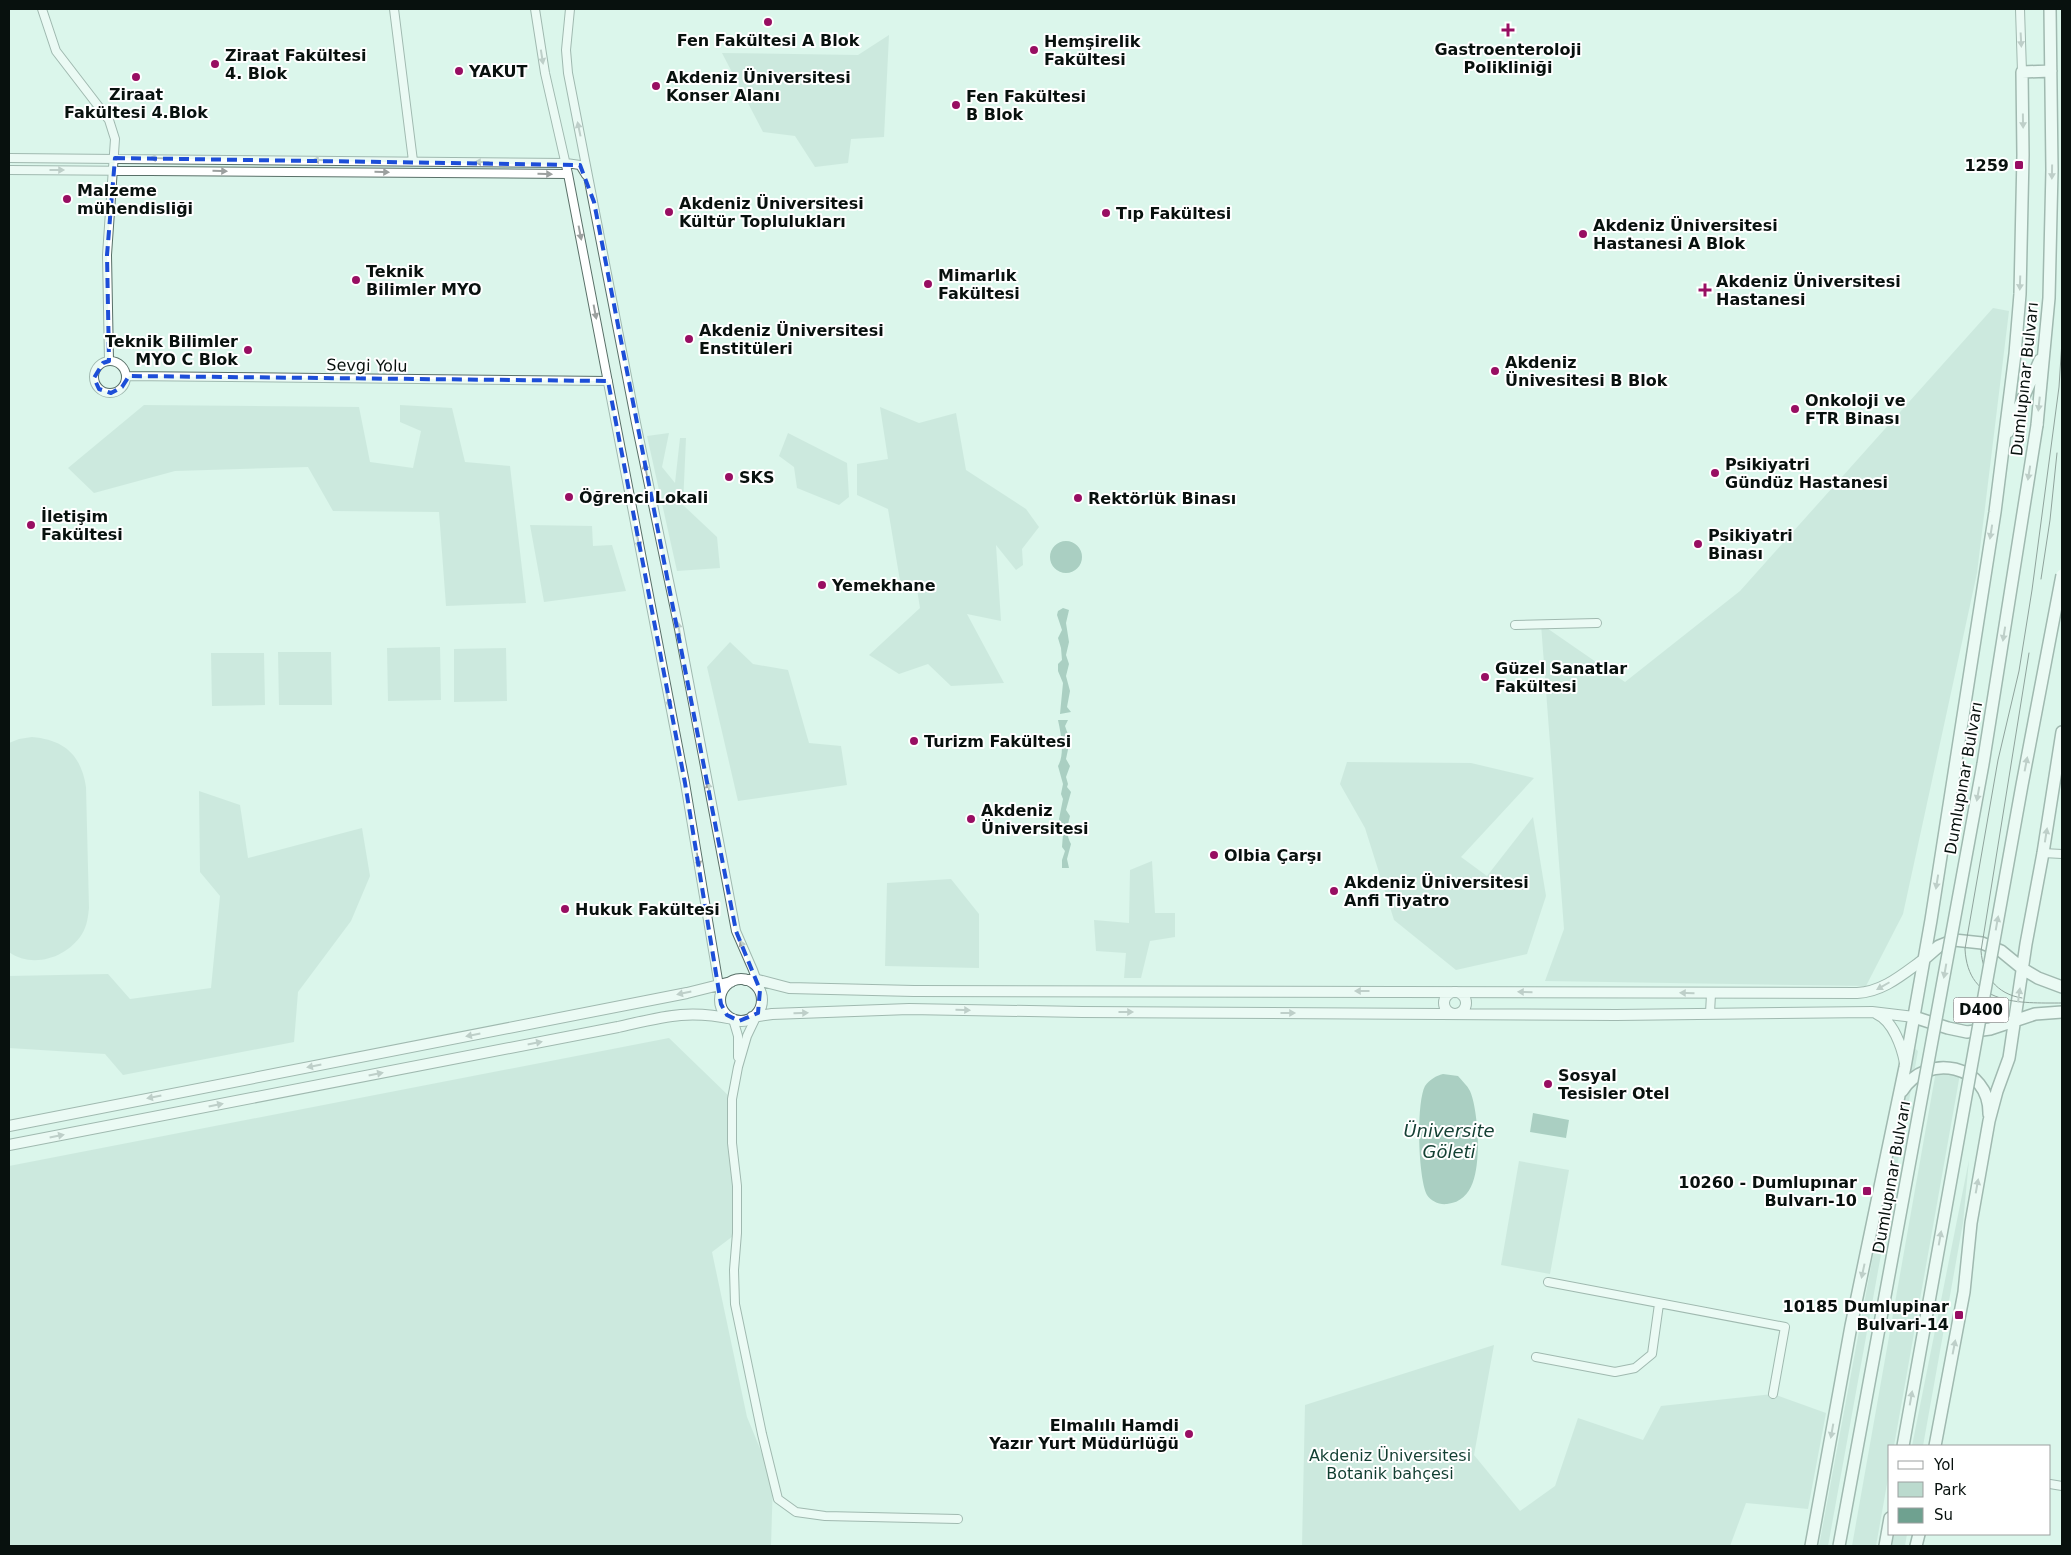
<svg xmlns="http://www.w3.org/2000/svg" width="2071" height="1555" font-family="'DejaVu Sans',sans-serif">
<style>
.green{fill:#bbdace}
.water{fill:#6fa190}
.lines{fill:none;stroke-linecap:round;stroke-linejoin:round}
.street-casing{stroke:#597068;stroke-width:10}
.secondary-casing{stroke:#597068;stroke-width:12}
.primary-casing{stroke:#597068;stroke-width:14}
.street{stroke:#fff;stroke-width:8}
.secondary{stroke:#fff;stroke-width:10}
.primary{stroke:#fff;stroke-width:11}
.tram{stroke:#34403c;stroke-width:1}
.primary-bridge-casing{stroke:#597068;stroke-width:14;stroke-linecap:butt}
.primary-bridge{stroke:#fff;stroke-width:11}
.oneway{fill:#9ca09f}
.marked{fill:none;stroke:#1d4ed8;stroke-width:4;stroke-dasharray:10 6;stroke-linejoin:round}
.poi-dot{fill:#980e62;stroke:#fff;stroke-width:2}
.labels{text-anchor:middle;stroke-width:4;stroke-linejoin:round;paint-order:stroke}
.shield{fill:#fff;stroke:#525856;stroke-width:1}
.shield-label{font-size:15px;font-weight:bold;fill:#08110e}
.poi-label{font-size:16px;font-weight:bold;fill:#08110e;stroke:#fff;text-anchor:start}
.street-label{font-size:16px;fill:#08110e;stroke:#fff}
.park-label{font-size:16px;fill:#113e31;stroke:#fff}
.water-label{font-size:18px;font-style:italic;fill:#154134;stroke:#fff}
</style>
<rect width="100%" height="100%" fill="#dbf5eb"/>
<path class="green" d="M889 35 884 137 851 139 848 163 815 167 795 136 763 132 722 53 858 55Z
M1993 308 2009 311 1977 573 1903 914 1866 986 1545 981 1564 929 1541 624 1625 682 1740 591Z
M144 405 359 407 370 462 413 468 421 431 400 422V405L452 408 465 462 510 466 526 603 446 606 439 512 333 511 308 467 175 471 94 493 68 468Z
M880 407 919 423 956 413 966 470 1026 509 1039 527 1022 549 1023 565 1016 570 996 545 1001 621 967 614 1004 683 951 686 928 664 899 674 869 655 920 608 917 589 901 587 888 509 857 495V464L888 459Z
M669 433 662 467 675 483 680 438H686L683 505 717 537 720 568 677 571 647 436Z
M788 433 847 463 849 497 839 505 797 488 794 467 779 456Z
M530 525 592 526 593 546 612 545 626 591 544 602Z
M730 642 753 664 788 670 809 743 841 746 847 785 738 801 707 667Z
M440 647 441 700 388 701 387 648Z
M506 648 507 701 454 702V649Z
M278 652H331L332 705H279Z
M211 653H264L265 705 212 706Z
M32 737C65 740 81 755 86 787L89 908C88 917 87 926 82 934 67 958 32 969 9 952V743L19 739Z
M1347 762 1471 763 1534 778 1461 857 1487 876 1533 817 1546 896 1527 954 1456 970 1394 920 1365 828 1340 784Z
M199 791 240 805 248 858 362 828 370 876 351 921 298 992 294 1042 123 1075 105 1054 9 1048V976L108 974 130 999 211 988 220 896 200 872Z
M1152 861 1155 913H1175V937L1150 941 1141 978H1124L1126 953 1096 951 1094 920 1129 923 1130 870Z
M951 879 979 914V968L885 966 887 883Z
M669 1038 732 1099 737 1233 712 1252 747 1417 773 1480 771 1546H9V1166Z
M1912 1046 1918 1051 1828 1546H1819Z
M1936 1071 1960 1074 1894 1446H1890V1467L1876 1546H1852Z
M1969 1160 1963 1223 1923 1446H1912Z
M1519 1161 1569 1170 1550 1274 1501 1265Z
M1494 1345 1474 1455 1520 1511 1555 1486 1578 1418 1643 1440 1661 1406 1773 1394 1826 1413 1808 1509 1746 1503 1730 1546H1302L1305 1405Z
M1894 1534H1907L1905 1546H1892Z"/>
<path class="water" d="M1050 557a16 16 0 1 1 32 0a16 16 0 1 1-32 0Z
M1063 608 1069 610 1066 623 1069 642 1066 655 1069 664 1066 676 1070 691 1067 707 1071 712 1060 714 1063 683 1058 671V664L1062 660 1061 648 1058 638 1062 630 1057 615 1058 611Z
M1058 720H1068L1065 726 1070 740 1066 759 1070 766 1066 777 1068 784 1067 787 1071 792 1066 810 1070 816C1067 827 1066 835 1071 844L1067 859 1069 868H1062V860L1065 851 1062 847 1063 834 1059 819 1063 799 1061 794 1063 784 1058 766C1065 754 1061 734 1058 720Z
M1443 1074 1458 1076C1462 1081 1467 1085 1470 1091 1476 1105 1478 1132 1478 1147 1477 1170 1475 1201 1447 1204 1439 1205 1431 1201 1427 1195 1418 1178 1416 1103 1425 1086 1430 1079 1436 1076 1443 1074Z
M1533 1113 1569 1120 1566 1138 1530 1132Z"/>
<g class="lines">
<defs>
<path id="street" d="M42 9 56 51 109 120 115 139 107 255 109 361
M394 9 413 161
M535 9 545 73 568 174 685 783 721 998
M570 9 566 50 568 73 636 423 679 629 736 931 753 970 761 992
M2020 9 2022 72
M9 158 566 163 580 165 586 175
M9 170 568 174
M94 377a16 16 0 1 1 32 0a16 16 0 1 1-32 0Z
M126 376 608 381
M1515 625 1597 623
M2043 853 2062 854
M758 1013 747 1036 738 1067 732 1099V1143L737 1186V1233L734 1270 735 1304 762 1434 778 1499 796 1512 825 1516 958 1519
M1710 1013 1711 994
M733 1019 738 1036V1057
M1548 1282 1785 1327 1773 1394
M1536 1357 1615 1372 1635 1368 1652 1354 1659 1304
M2050 1484 2062 1486"/>
<path id="secondary" d="M720 1000a21 21 0 1 1 42 0a21 21 0 1 1-42 0Z
M745 980H758L789 988 914 991 1857 993C1883 992 1903 974 1924 959
M1444 1003a11 11 0 1 1 22 0a11 11 0 1 1-22 0Z
M1877 1014C1893 1021 1902 1047 1905 1063
M752 1017 772 1014 909 1009 1082 1012 1616 1015 1872 1012 1914 1017
M9 1126 687 993 731 982
M9 1145 618 1027C663 1017 686 1009 733 1019"/>
<path id="primary" d="M2037 425 2049 298 2052 170 2050 9
M2008 432 2040 360
M1924 959 1939 946 1954 940 1982 943 2001 951 2023 969 2038 978 2062 987
M1914 1017 1948 1028 1967 1032 1990 1029 2035 1014 2062 1012
M1902 1091C1927 1051 1990 1065 1989 1114
M1935 1446 1964 1292 1971 1223 1989 1121 1997 1091 2009 1058 2026 944 2043 853 2062 732
M1811 1546 1851 1326 1905 1067 1931 920 1995 512 2015 354 2020 294 2023 155 2022 72 2051 71
M1885 1546 1890 1518
M1916 1546 1919 1534"/>
</defs>
<use href="#street" class="street-casing"/>
<use href="#secondary" class="secondary-casing"/>
<use href="#primary" class="primary-casing"/>
<use href="#street" class="street"/>
<use href="#secondary" class="secondary"/>
<use href="#primary" class="primary"/>
<path class="tram" d="M2062 341 2059 387 2032 590 2019 671 1998 760 1965 949C1968 1006 2019 1003 2062 1003
M2041 579 2050 520 2057 453
M2022 998C1996 994 1983 975 1981 951L2029 653"/>
<defs>
<path id="primary-bridge" d="M1903 1446 2022 785 2062 575
M1839 1546 1983 764 2037 425"/>
</defs>
<use href="#primary-bridge" class="primary-bridge-casing"/>
<use href="#primary-bridge" class="primary-bridge"/>
</g>
<defs><path id="oneway-solid" d="M-6-.8H1V-3.2L6.5 0L1 3.2V.8H-6Z" transform="scale(1.25)"/></defs>
<g class="oneway">
<use href="#oneway-solid" transform="translate(2021 40) rotate(87)"/>
<use href="#oneway-solid" transform="translate(542 57) rotate(81)"/>
<use href="#oneway-solid" transform="translate(2023 121) rotate(89)"/>
<use href="#oneway-solid" transform="translate(579 129) rotate(-102)"/>
<use href="#oneway-solid" transform="translate(157 158) rotate(-179)"/>
<use href="#oneway-solid" transform="translate(320 160) rotate(-179)"/>
<use href="#oneway-solid" transform="translate(482 162) rotate(-180)"/>
<use href="#oneway-solid" transform="translate(57 170)"/>
<use href="#oneway-solid" transform="translate(220 171) rotate(1)"/>
<use href="#oneway-solid" transform="translate(382 172) rotate(1)"/>
<use href="#oneway-solid" transform="translate(2052 172) rotate(91)"/>
<use href="#oneway-solid" transform="translate(545 174) rotate(1)"/>
<use href="#oneway-solid" transform="translate(580 233) rotate(79)"/>
<use href="#oneway-solid" transform="translate(2020 283) rotate(92)"/>
<use href="#oneway-solid" transform="translate(595 312) rotate(79)"/>
<use href="#oneway-solid" transform="translate(2039 404) rotate(96)"/>
<use href="#oneway-solid" transform="translate(646 470) rotate(-102)"/>
<use href="#oneway-solid" transform="translate(2029 473) rotate(99)"/>
<use href="#oneway-solid" transform="translate(1991 532) rotate(99)"/>
<use href="#oneway-solid" transform="translate(638 541) rotate(79)"/>
<use href="#oneway-solid" transform="translate(679 629) rotate(-101)"/>
<use href="#oneway-solid" transform="translate(2004 634) rotate(99)"/>
<use href="#oneway-solid" transform="translate(668 700) rotate(79)"/>
<use href="#oneway-solid" transform="translate(2026 764) rotate(-79)"/>
<use href="#oneway-solid" transform="translate(709 789) rotate(-101)"/>
<use href="#oneway-solid" transform="translate(1978 794) rotate(100)"/>
<use href="#oneway-solid" transform="translate(2046 835) rotate(-81)"/>
<use href="#oneway-solid" transform="translate(698 860) rotate(80)"/>
<use href="#oneway-solid" transform="translate(1937 882) rotate(99)"/>
<use href="#oneway-solid" transform="translate(1997 923) rotate(-80)"/>
<use href="#oneway-solid" transform="translate(743 947) rotate(-114)"/>
<use href="#oneway-solid" transform="translate(1945 971) rotate(100)"/>
<use href="#oneway-solid" transform="translate(1883 986) rotate(150)"/>
<use href="#oneway-solid" transform="translate(1362 991) rotate(-180)"/>
<use href="#oneway-solid" transform="translate(1525 992) rotate(-179)"/>
<use href="#oneway-solid" transform="translate(684 993) rotate(168)"/>
<use href="#oneway-solid" transform="translate(1687 993) rotate(-179)"/>
<use href="#oneway-solid" transform="translate(2019 995) rotate(-82)"/>
<use href="#oneway-solid" transform="translate(963 1010) rotate(1)"/>
<use href="#oneway-solid" transform="translate(1126 1012)"/>
<use href="#oneway-solid" transform="translate(801 1013) rotate(-2)"/>
<use href="#oneway-solid" transform="translate(1288 1013)"/>
<use href="#oneway-solid" transform="translate(473 1035) rotate(169)"/>
<use href="#oneway-solid" transform="translate(535 1043) rotate(-11)"/>
<use href="#oneway-solid" transform="translate(314 1066) rotate(169)"/>
<use href="#oneway-solid" transform="translate(376 1074) rotate(-11)"/>
<use href="#oneway-solid" transform="translate(154 1097) rotate(169)"/>
<use href="#oneway-solid" transform="translate(216 1105) rotate(-11)"/>
<use href="#oneway-solid" transform="translate(57 1136) rotate(-11)"/>
<use href="#oneway-solid" transform="translate(1977 1186) rotate(-80)"/>
<use href="#oneway-solid" transform="translate(1940 1238) rotate(-80)"/>
<use href="#oneway-solid" transform="translate(1863 1271) rotate(102)"/>
<use href="#oneway-solid" transform="translate(1954 1347) rotate(-79)"/>
<use href="#oneway-solid" transform="translate(1911 1398) rotate(-80)"/>
<use href="#oneway-solid" transform="translate(1832 1431) rotate(100)"/>
</g>
<path d="M0 0H2071V1555H0ZM115 158 580 165 594 202 736 931 760 990 758 1013 739 1021 727 1015 721 1004 685 783 608 381 129 376 122 387 111 393 99 389 94 378 103 363 109 361 107 255Z" fill="#dbf5eb" fill-opacity=".55" fill-rule="evenodd"/>
<path class="marked" d="M115 158 580 165 594 202 736 931 760 990 758 1013 739 1021 727 1015 721 1004 685 783 608 381 129 376 122 387 111 393 99 389 94 378 103 363 109 361 107 255Z"/>
<g class="poi-dot">
<circle cx="768" cy="22" r="5"/>
<path d="M1505.5 22.5h5v5h5v5h-5v5h-5v-5h-5v-5h5z"/>
<circle cx="1034" cy="50" r="5"/>
<circle cx="215" cy="64" r="5"/>
<circle cx="459" cy="71" r="5"/>
<circle cx="136" cy="77" r="5"/>
<circle cx="656" cy="86" r="5"/>
<circle cx="956" cy="105" r="5"/>
<rect x="2014" y="160" width="10" height="10" rx="2.5"/>
<circle cx="67" cy="199" r="5"/>
<circle cx="669" cy="212" r="5"/>
<circle cx="1106" cy="213" r="5"/>
<circle cx="1583" cy="234" r="5"/>
<circle cx="356" cy="280" r="5"/>
<circle cx="928" cy="284" r="5"/>
<path d="M1702.5 282.5h5v5h5v5h-5v5h-5v-5h-5v-5h5z"/>
<circle cx="689" cy="339" r="5"/>
<circle cx="248" cy="350" r="5"/>
<circle cx="1495" cy="371" r="5"/>
<circle cx="1795" cy="409" r="5"/>
<circle cx="1715" cy="473" r="5"/>
<circle cx="729" cy="477" r="5"/>
<circle cx="569" cy="497" r="5"/>
<circle cx="1078" cy="498" r="5"/>
<circle cx="31" cy="525" r="5"/>
<circle cx="1698" cy="544" r="5"/>
<circle cx="822" cy="585" r="5"/>
<circle cx="1485" cy="677" r="5"/>
<circle cx="914" cy="741" r="5"/>
<circle cx="971" cy="819" r="5"/>
<circle cx="1214" cy="855" r="5"/>
<circle cx="1334" cy="891" r="5"/>
<circle cx="565" cy="909" r="5"/>
<circle cx="1548" cy="1084" r="5"/>
<rect x="1862" y="1186" width="10" height="10" rx="2.5"/>
<rect x="1954" y="1310" width="10" height="10" rx="2.5"/>
<circle cx="1189" cy="1434" r="5"/>
</g>
<g class="labels">
<rect class="shield" x="1953.5" y="997.5" width="55" height="25" rx="4"/>
<g class="shield-label">
<text x="1981" y="1015">D400</text>
</g>
<g class="poi-label">
<text x="768" y="46" text-anchor="middle">Fen Fakültesi A Blok</text>
<text x="1044" y="47">Hemşirelik<tspan x="1044" dy="18">Fakültesi</tspan></text>
<text x="1508" y="55" text-anchor="middle">Gastroenteroloji<tspan x="1508" dy="18">Polikliniği</tspan></text>
<text x="225" y="61">Ziraat Fakültesi<tspan x="225" dy="18">4. Blok</tspan></text>
<text x="469" y="77">YAKUT</text>
<text x="666" y="83">Akdeniz Üniversitesi<tspan x="666" dy="18">Konser Alanı</tspan></text>
<text x="136" y="100" text-anchor="middle">Ziraat<tspan x="136" dy="18">Fakültesi 4.Blok</tspan></text>
<text x="966" y="102">Fen Fakültesi<tspan x="966" dy="18">B Blok</tspan></text>
<text x="2009" y="171" text-anchor="end">1259</text>
<text x="77" y="196">Malzeme<tspan x="77" dy="18">mühendisliği</tspan></text>
<text x="679" y="209">Akdeniz Üniversitesi<tspan x="679" dy="18">Kültür Toplulukları</tspan></text>
<text x="1116" y="219">Tıp Fakültesi</text>
<text x="1593" y="231">Akdeniz Üniversitesi<tspan x="1593" dy="18">Hastanesi A Blok</tspan></text>
<text x="366" y="277">Teknik<tspan x="366" dy="18">Bilimler MYO</tspan></text>
<text x="938" y="281">Mimarlık<tspan x="938" dy="18">Fakültesi</tspan></text>
<text x="1716" y="287">Akdeniz Üniversitesi<tspan x="1716" dy="18">Hastanesi</tspan></text>
<text x="699" y="336">Akdeniz Üniversitesi<tspan x="699" dy="18">Enstitüleri</tspan></text>
<text x="238" y="347" text-anchor="end">Teknik Bilimler<tspan x="238" dy="18">MYO C Blok</tspan></text>
<text x="1505" y="368">Akdeniz<tspan x="1505" dy="18">Ünivesitesi B Blok</tspan></text>
<text x="1805" y="406">Onkoloji ve<tspan x="1805" dy="18">FTR Binası</tspan></text>
<text x="1725" y="470">Psikiyatri<tspan x="1725" dy="18">Gündüz Hastanesi</tspan></text>
<text x="739" y="483">SKS</text>
<text x="579" y="503">Öğrenci Lokali</text>
<text x="1088" y="504">Rektörlük Binası</text>
<text x="41" y="522">İletişim<tspan x="41" dy="18">Fakültesi</tspan></text>
<text x="1708" y="541">Psikiyatri<tspan x="1708" dy="18">Binası</tspan></text>
<text x="832" y="591">Yemekhane</text>
<text x="1495" y="674">Güzel Sanatlar<tspan x="1495" dy="18">Fakültesi</tspan></text>
<text x="924" y="747">Turizm Fakültesi</text>
<text x="981" y="816">Akdeniz<tspan x="981" dy="18">Üniversitesi</tspan></text>
<text x="1224" y="861">Olbia Çarşı</text>
<text x="1344" y="888">Akdeniz Üniversitesi<tspan x="1344" dy="18">Anfi Tiyatro</tspan></text>
<text x="575" y="915">Hukuk Fakültesi</text>
<text x="1558" y="1081">Sosyal<tspan x="1558" dy="18">Tesisler Otel</tspan></text>
<text x="1857" y="1188" text-anchor="end">10260 - Dumlupınar<tspan x="1857" dy="18">Bulvarı-10</tspan></text>
<text x="1949" y="1312" text-anchor="end">10185 Dumlupinar<tspan x="1949" dy="18">Bulvari-14</tspan></text>
<text x="1179" y="1431" text-anchor="end">Elmalılı Hamdi<tspan x="1179" dy="18">Yazır Yurt Müdürlüğü</tspan></text>
</g>
<g class="street-label">
<text transform="translate(367 365) rotate(1)" y="6">Sevgi Yolu</text>
<text transform="translate(2024 379) rotate(-84)" y="6">Dumlupınar Bulvarı</text>
<text transform="translate(1963 778) rotate(-80)" y="6">Dumlupınar Bulvarı</text>
<text transform="translate(1891 1177) rotate(-80)" y="6">Dumlupınar Bulvarı</text>
</g>
<g class="park-label">
<text x="1390" y="1461">Akdeniz Üniversitesi<tspan x="1390" dy="18">Botanik bahçesi</tspan></text>
</g>
<g class="water-label">
<text x="1449" y="1137">Üniversite<tspan x="1449" dy="21">Göleti</tspan></text>
</g>
</g>
<rect width="2071" height="1555" fill="none" stroke="#08110e" stroke-width="20"/>
<rect x="1888" y="1445" width="162" height="90" fill="#ffffff" stroke="#9ca09f"/>
<rect x="1898" y="1461" width="25" height="8" fill="#ffffff" stroke="#9ca09f"/>
<text x="1934" y="1470" font-size="15" fill="#08110e">Yol</text>
<rect x="1898" y="1482" width="25" height="15" fill="#bbdace" stroke="#9ca09f"/>
<text x="1934" y="1495" font-size="15" fill="#08110e">Park</text>
<rect x="1898" y="1508" width="25" height="15" fill="#6fa190" stroke="#9ca09f"/>
<text x="1934" y="1520" font-size="15" fill="#08110e">Su</text>
</svg>
